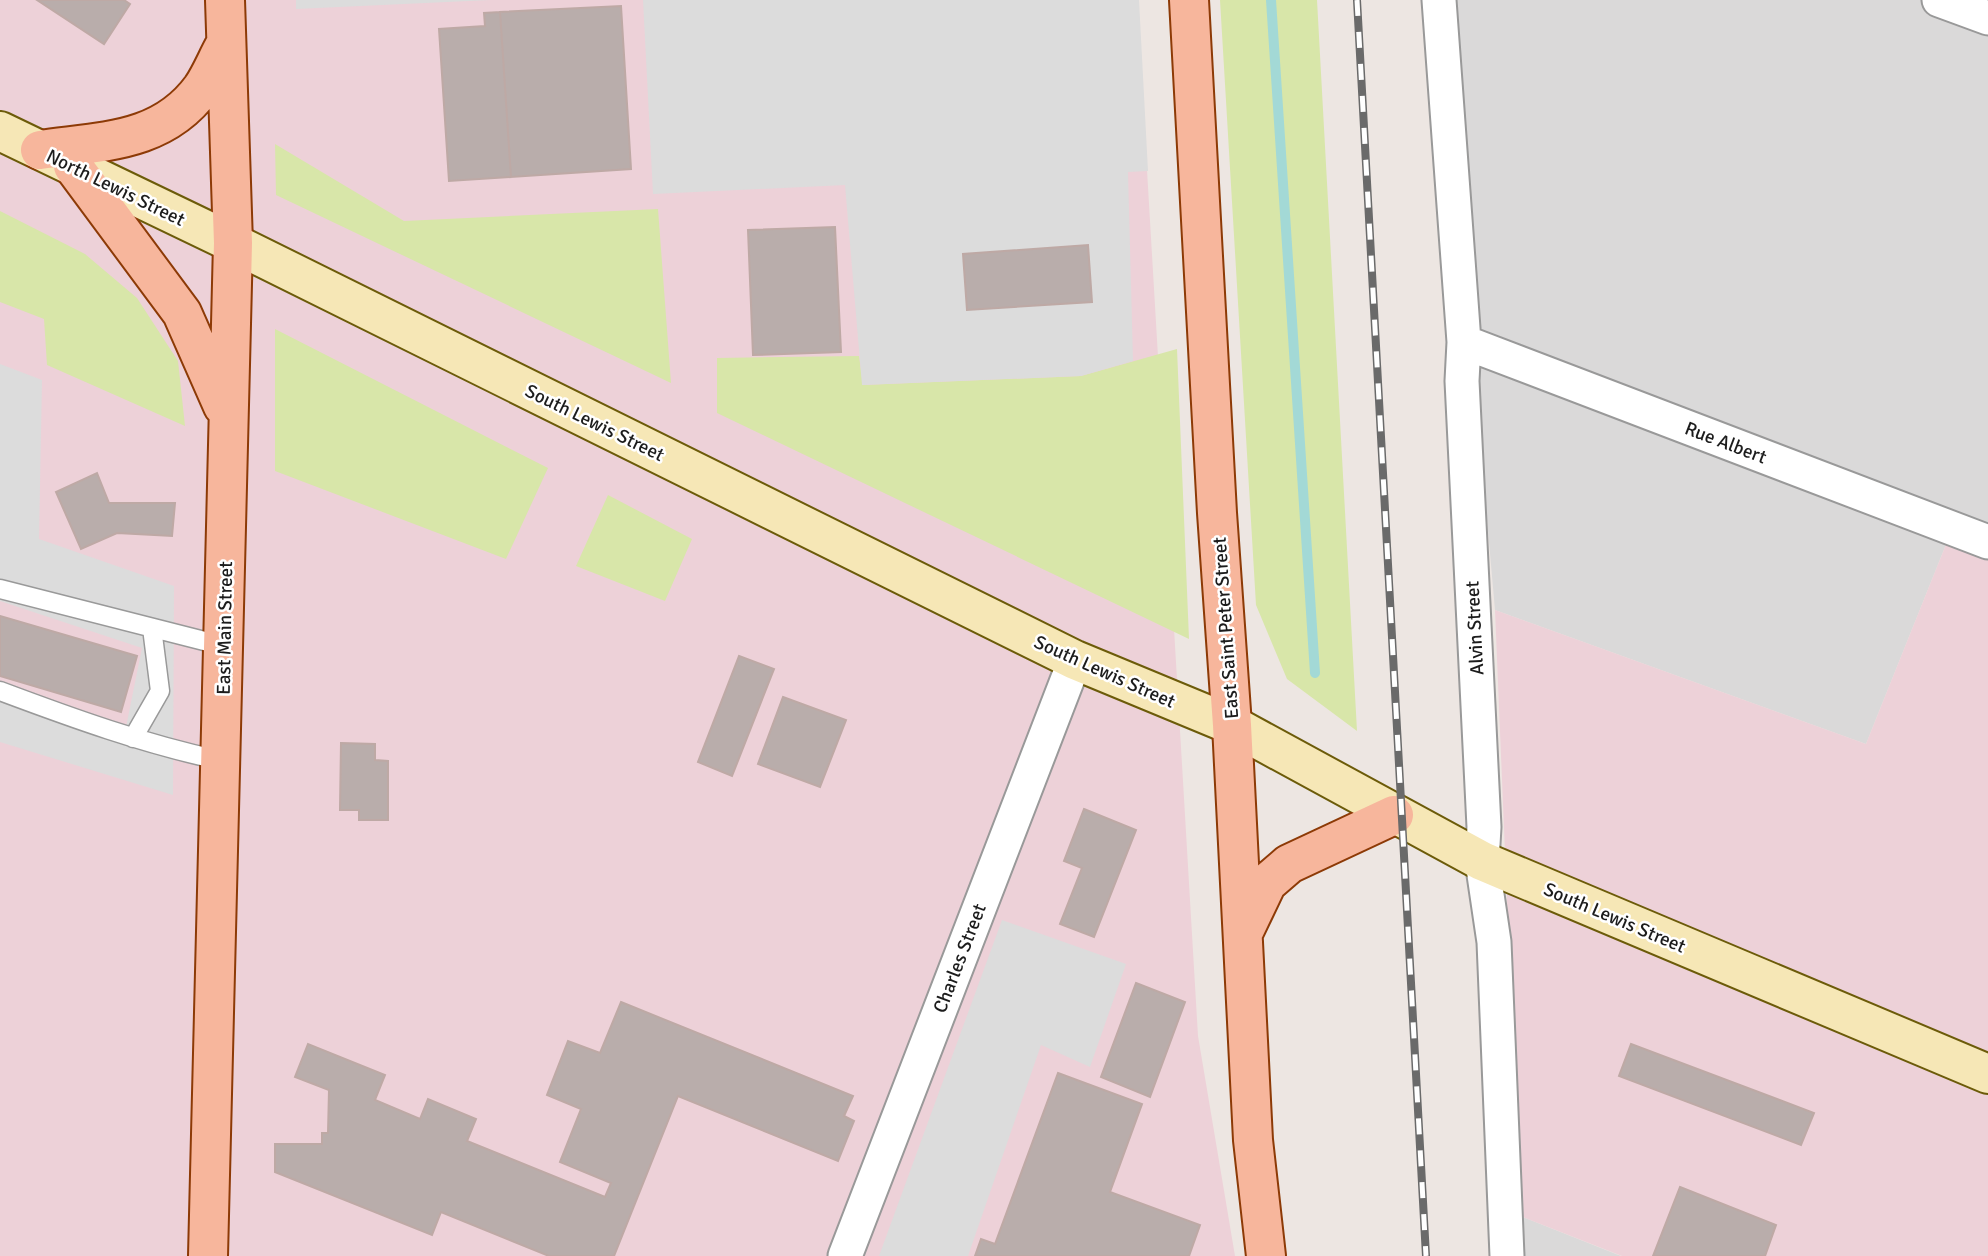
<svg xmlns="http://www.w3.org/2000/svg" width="1988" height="1256" font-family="Signika,sans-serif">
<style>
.residential{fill:#dad9d9}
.commercial{fill:#edd1d8}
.grass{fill:#d8e6a9}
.parking{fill:#dcdcdc}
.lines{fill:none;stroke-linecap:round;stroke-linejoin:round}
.stream{stroke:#a3d9d6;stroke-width:10}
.building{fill:#b9adab;stroke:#bea9a5;stroke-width:2}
.lane-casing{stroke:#999;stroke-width:21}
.street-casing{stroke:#999;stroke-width:37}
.secondary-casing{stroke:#6c5b09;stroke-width:42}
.primary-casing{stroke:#8d3a06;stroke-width:42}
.lane{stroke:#fff;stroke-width:18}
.street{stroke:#fff;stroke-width:33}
.secondary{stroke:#f6e7b6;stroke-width:38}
.primary{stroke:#f7b69c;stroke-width:38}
.rail-casing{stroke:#6a6a6a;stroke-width:8}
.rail{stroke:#fff;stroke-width:5;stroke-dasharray:16;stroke-linecap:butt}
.labels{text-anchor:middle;stroke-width:5;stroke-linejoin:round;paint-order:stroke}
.street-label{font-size:19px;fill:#1c1c1c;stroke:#fff}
</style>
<rect width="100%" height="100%" fill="#ede6e2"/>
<path class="residential" d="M1441 0H1988V552L1949 537 1866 744 1495 610Z
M1520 1216 1621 1256H1517Z"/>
<path class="commercial" d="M0 0H1137L1198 1036 1235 1256H0Z
M1949 537 1988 552V1256H1622L1520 1216 1495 610 1866 744Z"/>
<path class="grass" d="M1220 0H1317L1357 731 1287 679 1256 605Z
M275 144 404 221 658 209 671 383 276 195Z
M0 211 85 254 137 298 178 361 185 426 47 365 44 319 0 302Z
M275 329 548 468 506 559 275 471Z
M1177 349 1189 639 717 413V358L859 356 863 385 1081 376Z
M608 495 692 539 665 601 576 566Z"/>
<path class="parking" d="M296 0H490L296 9Z
M643 0H1139L1148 171 1128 172 1133 361 1081 376 862 385 845 185 653 194Z
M0 364 42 380 39 539 174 586 173 795 0 742V686L126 727 142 648 0 601Z
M1002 920 1126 964 1090 1067 1041 1045 968 1256H879Z"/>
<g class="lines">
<path class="stream" d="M1271 0 1315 673"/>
</g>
<path class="building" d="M37 0H124L130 4 104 44Z
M621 6 631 169 511 177 500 12Z
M500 12 511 177 449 181 439 29 485 26 484 13Z
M835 227 841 352 753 355 748 230Z
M1088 245 1092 302 967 310 963 254Z
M97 473 109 503H175L172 536 117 533 81 549 56 492Z
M0 616 137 656 121 712 0 676Z
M739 656 774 669 732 776 698 762Z
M783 697 846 720 820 787 758 764Z
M341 743 375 744V760L388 761V820H359V810H340Z
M1084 809 1136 830 1094 937 1060 924 1082 868 1064 861Z
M1136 983 1185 1002 1150 1097 1101 1077Z
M621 1002 853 1096 844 1116 854 1121 838 1161 678 1096 614 1256H549L441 1212 432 1235 275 1172V1144H322V1133H328L329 1090 295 1077 308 1044 385 1075 375 1100 420 1119 428 1099 476 1119 467 1141 605 1197 611 1183 560 1162 581 1109 547 1095 568 1041 600 1053Z
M1631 1044 1814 1113 1801 1145 1619 1076Z
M1058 1073 1142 1104 1110 1192 1200 1225 1189 1256H975L981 1239 995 1244Z
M1680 1187 1776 1225 1765 1256H1653Z"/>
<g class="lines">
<defs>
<path id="lane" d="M0 589 224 646
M0 691C72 718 144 744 219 760
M133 738 160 691 152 628"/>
<path id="street" d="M1439 0 1464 342 1462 381 1484 827 1482 861 1494 942 1507 1256
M1939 0 1988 18
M1464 342 1988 542
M845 1256 1075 660"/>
<path id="secondary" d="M0 131 233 243 1075 660 1232 725 1482 861 1988 1074"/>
<path id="primary" d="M1189 0 1217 513 1232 725 1253 1140 1266 1256
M40 150C102 141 162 143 202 88 211 75 217 59 225 45
M73 166 182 313 223 406
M1245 929 1267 883 1289 864 1394 815
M208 1256 233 243 225 0"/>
</defs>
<use href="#lane" class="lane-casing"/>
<use href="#street" class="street-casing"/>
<use href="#secondary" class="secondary-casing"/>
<use href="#primary" class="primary-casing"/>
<use href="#lane" class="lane"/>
<use href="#street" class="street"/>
<use href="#secondary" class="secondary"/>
<use href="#primary" class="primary"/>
<defs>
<path id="rail" d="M1357 0 1426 1256"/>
</defs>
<use href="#rail" class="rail-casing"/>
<use href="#rail" class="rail"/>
</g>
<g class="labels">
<g class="street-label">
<text transform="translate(116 187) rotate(26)" y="7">North Lewis Street</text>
<text transform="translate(595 422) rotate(26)" y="7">South Lewis Street</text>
<text transform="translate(1726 442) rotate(21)" y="7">Rue Albert</text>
<text transform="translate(224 628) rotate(-89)" y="7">East Main Street</text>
<text transform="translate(1225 628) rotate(-94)" y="7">East Saint Peter Street</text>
<text transform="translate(1474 628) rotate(-93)" y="7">Alvin Street</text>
<text transform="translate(1105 671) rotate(24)" y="7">South Lewis Street</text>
<text transform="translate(1615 917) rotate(23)" y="7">South Lewis Street</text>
<text transform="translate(959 958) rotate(-69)" y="7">Charles Street</text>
</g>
</g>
</svg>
